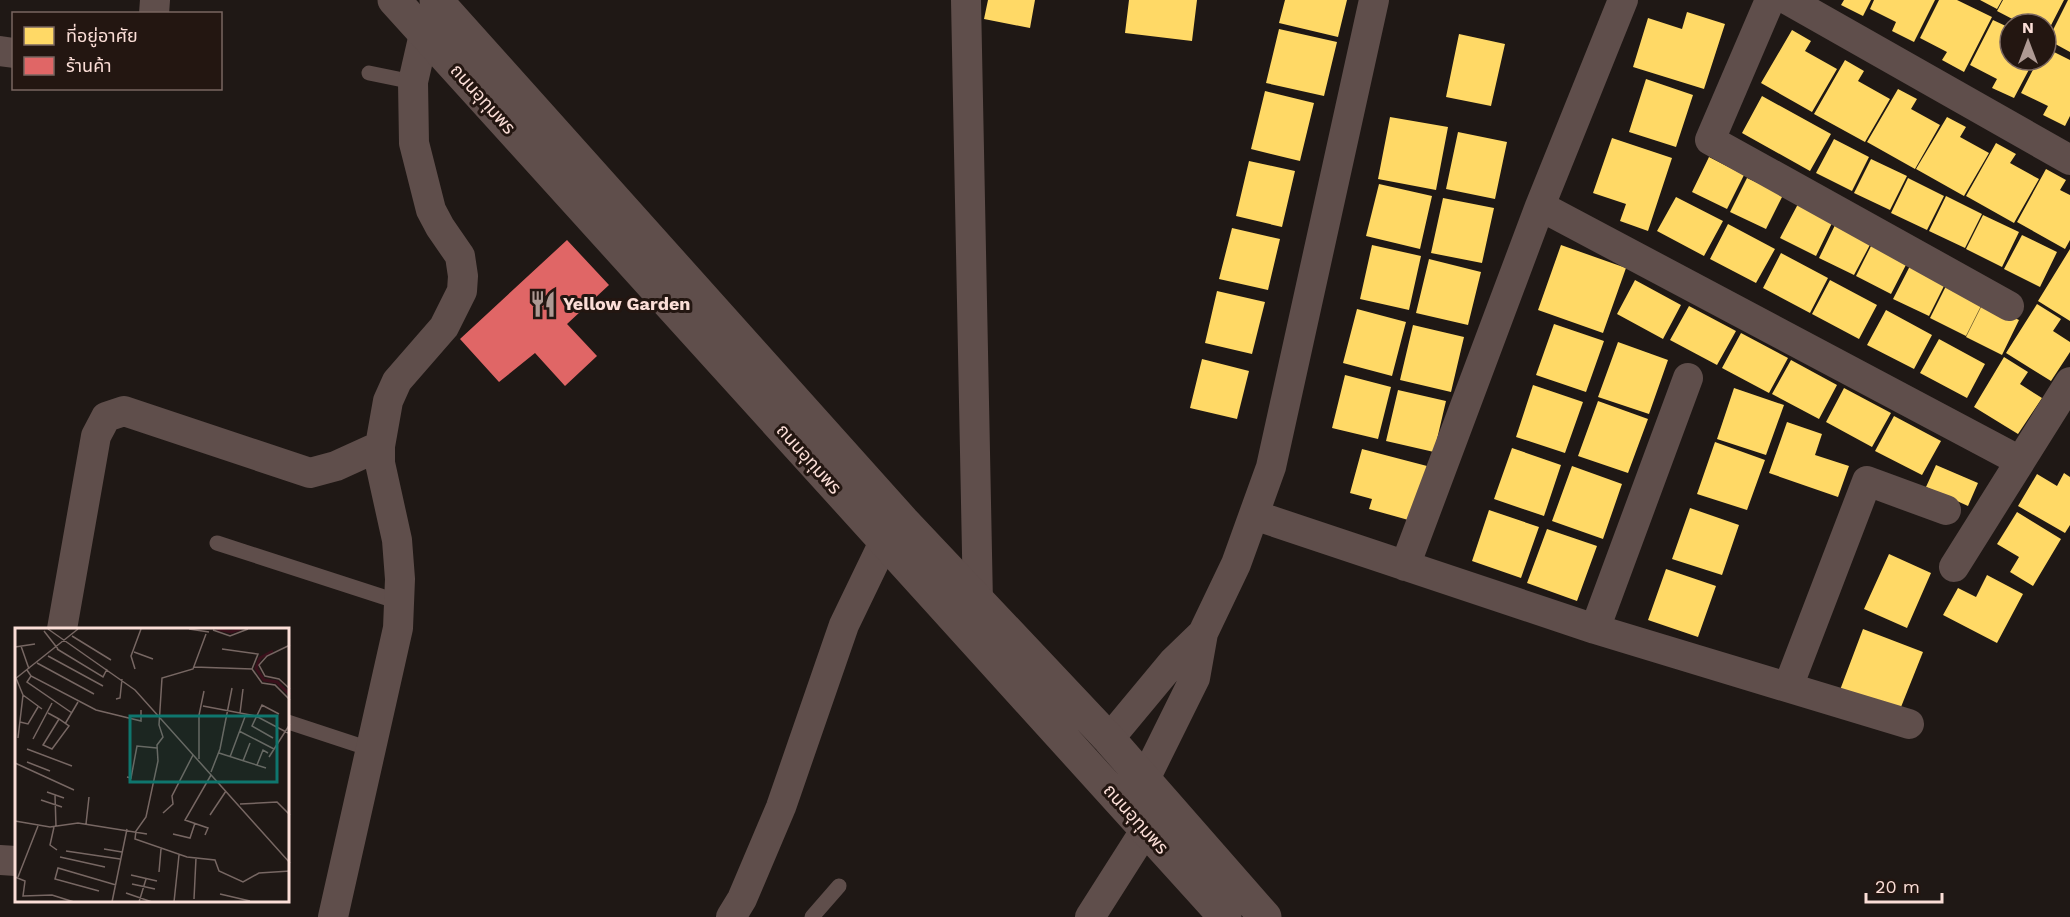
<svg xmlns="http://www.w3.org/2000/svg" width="2070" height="917" font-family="'Work Sans','Noto Sans Thai',sans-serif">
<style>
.homes{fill:#ffd966}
.shops{fill:#e06666}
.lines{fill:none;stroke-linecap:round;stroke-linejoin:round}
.service{stroke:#5f4e4b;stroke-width:15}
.minor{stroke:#5f4e4b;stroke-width:30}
.tertiary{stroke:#5f4e4b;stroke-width:33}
.labels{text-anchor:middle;stroke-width:6;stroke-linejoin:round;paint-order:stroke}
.street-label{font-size:18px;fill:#fbded7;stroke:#231611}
.poi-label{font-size:18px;font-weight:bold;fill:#fbded7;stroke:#231611;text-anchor:start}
.inset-river{fill:none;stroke:#3a101b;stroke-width:3}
.inset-road{fill:none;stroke:#776763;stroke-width:1.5}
.view{fill:#0f766e;fill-opacity:0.15;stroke:#0f766e;stroke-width:3}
.inset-edge{fill:none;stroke:#fbded7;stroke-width:3}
</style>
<rect width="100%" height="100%" fill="#1f1815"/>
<path class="homes" d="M988 0H1035L1030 28 984 19Z
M1129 0H1197L1192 41 1125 33Z
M1285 0H1347L1338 37 1279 23Z
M1844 0H1871L1863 16 1841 5Z
M1874 0H1935L1914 42 1892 31 1896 22 1870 9Z
M1939 0H1957L1992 17 1964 72 1942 60 1947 52 1920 38Z
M1980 0H2002L1997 9Z
M2003 0H2064L2046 35V24H2022L1997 11Z
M2068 0H2070V52L2048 40Z
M1687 12 1725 24 1704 89 1633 67 1648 18 1682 29Z
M1993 20 2010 28V60H2034L2014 98 1992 88 1997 79 1970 65Z
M1279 29 1337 42 1324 96 1266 83Z
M1792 30 1811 41 1805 51 1837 69 1812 112 1761 83Z
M1459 34 1505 44 1491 106 1446 97Z
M2046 48 2070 60V116L2065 126 2043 115 2048 106 2021 93 2038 60H2046Z
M1845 60 1864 71 1858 81 1890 99 1865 142 1814 114Z
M1646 79 1693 95 1676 147 1629 132Z
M1898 89 1917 99 1911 109 1940 125 1915 169 1867 142Z
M1265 91 1314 103 1300 161 1251 149Z
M1762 96 1831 134 1810 171 1742 133Z
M1390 117 1448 127 1436 190 1378 179Z
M1947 117 1966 127 1960 137 1989 153 1964 196 1916 169Z
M1458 132 1507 142 1495 199 1446 189Z
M1612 138 1672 158 1648 231 1620 221 1626 204 1593 193Z
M1834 139 1869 157 1852 191 1816 173Z
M1996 143 2016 154 2010 163 2039 179 2014 223 1966 196Z
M1709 157 1744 175 1727 209 1692 192Z
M1871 159 1907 176 1890 210 1854 193Z
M1249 161 1295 171 1282 227 1236 216Z
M2046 169 2066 180 2060 190 2070 195V240L2065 249 2017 222Z
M1747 178 1783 195 1766 229 1730 212Z
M1908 178 1944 196 1927 230 1891 213Z
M1379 184 1432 196 1420 249 1366 236Z
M1946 196 1982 214 1965 248 1929 231Z
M1676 197 1723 221 1704 256 1657 231Z
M1443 198 1494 208 1482 263 1431 253Z
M1798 204 1833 221 1816 256 1780 238Z
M1983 215 2019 232 2002 267 1966 249Z
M1836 223 1872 241 1854 275 1819 258Z
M1728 224 1775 249 1756 283 1710 259Z
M1232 228 1280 239 1268 290 1219 279Z
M2022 235 2057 252 2040 287 2004 269Z
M1873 242 1909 259 1891 294 1856 276Z
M1372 245 1421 256 1409 310 1360 299Z
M1561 245 1626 268 1603 333 1538 310Z
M2070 249V321L2038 301Z
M1781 253 1828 278 1810 313 1763 288Z
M1429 259 1481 272 1468 325 1416 313Z
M1911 264 1946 282 1929 316 1893 299Z
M1635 280 1681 305 1663 339 1617 314Z
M1830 280 1877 305 1859 339 1812 314Z
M1947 284 1983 302 1966 336 1930 318Z
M1217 291 1265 302 1252 354 1205 343Z
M1983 303 2019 320 2002 355 1966 337Z
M2037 304 2061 319 2053 331 2070 342V352L2051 381 2006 353Z
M1689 306 1736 331 1717 365 1670 340Z
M1357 309 1406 322 1392 376 1343 363Z
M1886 310 1932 335 1914 369 1867 345Z
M1554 324 1604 341 1586 392 1536 375Z
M1413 325 1464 337 1451 392 1400 380Z
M1741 333 1788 358 1769 393 1722 368Z
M1939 339 1985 364 1967 398 1920 373Z
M1618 342 1668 360 1649 414 1598 397Z
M2004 357 2028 372 2020 384 2042 398 2018 434 1974 407Z
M1202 359 1249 371 1237 419 1190 408Z
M1791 360 1837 385 1819 419 1772 394Z
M1345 375 1391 387 1378 439 1332 428Z
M1533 385 1583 402 1565 453 1516 437Z
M1734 388 1784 405 1766 455 1717 439Z
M1844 388 1891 413 1872 447 1826 422Z
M1398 390 1446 401 1434 452 1386 441Z
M1598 401 1648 419 1628 473 1578 456Z
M1894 416 1941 441 1922 475 1875 451Z
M1787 422 1822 434 1815 455 1849 466 1838 497 1769 473Z
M1715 442 1765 460 1747 510 1697 494Z
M1512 448 1561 465 1544 516 1494 499Z
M1362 449 1427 466 1412 521 1369 509 1372 499 1350 493Z
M1936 465 1978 483 1968 506 1926 487Z
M1572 466 1622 484 1603 539 1552 521Z
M2064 473 2070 477V525L2065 533 2018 506 2037 474 2057 486Z
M1690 508 1739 525 1722 575 1672 559Z
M1489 510 1539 527 1521 578 1472 561Z
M2017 512 2061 539 2033 586 2010 572 2019 557 1997 544Z
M1547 529 1597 546 1577 601 1527 583Z
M1889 554 1931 573 1907 628 1864 609Z
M1666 569 1716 586 1698 637 1648 620Z
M1987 575 2023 594 1997 643 1943 615 1958 588 1976 597Z
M1863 629 1923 652 1899 712 1840 690Z"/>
<path class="shops" d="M567 240 609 285 567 324 597 356 565 386 535 353 499 382 460 339Z"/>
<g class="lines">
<path class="service" d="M369 73 413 82
M217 543 399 602
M288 722 370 749
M812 917 839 886"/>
<path class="minor" d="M966 0 978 603
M1770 0 1710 140 2009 306
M1788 0 2070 160
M154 14 155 0
M0 51 14 53
M1540 206 2020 461
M1254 515 1595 629 1909 724
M1405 566 1540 206 1623 0
M1954 567 2070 382
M62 629 96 436 106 417 124 411 310 473 336 466 380 446
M1595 629 1688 378
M1788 687 1867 481 1946 510
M1109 739 1173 662 1203 633
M1144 781 1195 678 1203 633 1236 564 1271 467 1374 0
M0 860 16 861
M333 917 398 628 400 579 397 540 380 463V446L388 401 397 381 444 327 462 291 463 276 460 256 440 227 431 210 414 143 413 82 424 34
M731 917 742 899 781 807 844 625 884 542
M1090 917 1146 829"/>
<path class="tertiary" d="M394 0 1225 917
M436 0 903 521 1109 739 1265 917"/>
</g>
<defs>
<symbol id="restaurant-bare" viewBox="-9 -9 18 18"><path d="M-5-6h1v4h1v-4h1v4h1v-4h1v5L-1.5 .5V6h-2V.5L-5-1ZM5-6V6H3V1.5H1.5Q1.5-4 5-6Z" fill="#ae9993" stroke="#231611" stroke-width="2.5" paint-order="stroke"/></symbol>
</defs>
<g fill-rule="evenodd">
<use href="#restaurant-bare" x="524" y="285" width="38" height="38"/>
</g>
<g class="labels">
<g class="street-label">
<text transform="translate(483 99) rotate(48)" y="6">ถนนอุทุมพร</text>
<text transform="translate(809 459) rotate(48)" y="6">ถนนอุทุมพร</text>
<text transform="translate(1136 819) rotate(48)" y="6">ถนนอุทุมพร</text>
</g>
<g class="poi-label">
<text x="563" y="310">Yellow Garden</text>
</g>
</g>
<g transform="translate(15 628)">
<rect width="274" height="274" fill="#1f1815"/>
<path class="inset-river" d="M202 1 216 4 225 1M258 23 245 30 241 40 249 52 262 54 275 67"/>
<path class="inset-road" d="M33 1 120 62 275 235M174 1 194 4M198 2 215 8 233 1M29 3 43 21M191 6 178 41 147 50 144 97 148 109 142 117 143 133 131 189 121 203 120 211 172 229 200 232 204 243 228 254 244 245 275 243M57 8 96 32M275 17 252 28 244 37 250 48 264 51 275 61M6 18 14 41M0 19 20 16M42 21 88 49 92 41M207 21 243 26 237 41M119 24 138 31M33 28 88 58M22 35 79 66M179 39 237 41 247 55 260 57 275 72M120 41 116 28 126 1M12 42 16 48 81 82 126 93V82M16 48 12 54 57 85M1 50 8 67 3 110M0 51 63 1M8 67 27 81M101 71 105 70 107 51M188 78 241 88 273 105M33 85 44 91 54 98 37 121 28 117 44 91M225 85 228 61M5 94 13 96 23 79M50 96 63 74M224 103 259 121M258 110 237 98 247 77 264 86M18 111 37 75M12 121 57 138M204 125 251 140M215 129 231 86M254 129 275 96M184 131V87L189 63M228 133 235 115M12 134 35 143M0 135 59 162M242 137 248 122 253 125M196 144 205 121 217 60M112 149 116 150 122 118 142 120M32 164 49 170M40 167 41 199M26 172 47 179M225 176 262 174 275 187M148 185 158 176 157 168 178 127M195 187 211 163M0 193 35 199 63 195 132 206M71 196 74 169M39 199 35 217 42 222M158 206 175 210 180 195M190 207 193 200 170 192 196 147M89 221 107 224M51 223 105 231M45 229 90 239M144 244 146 221M116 247 142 253M0 249 10 253 8 268 37 267 59 274M3 249 23 198M117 256 140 261M84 263 40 251 43 240 101 257M111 265 137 274M205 266 235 273M179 271 181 230M97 274 112 201M124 274 131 251M159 274 164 227"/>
<path class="view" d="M115 88H262V154H115Z"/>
<rect width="274" height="274" class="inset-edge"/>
</g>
<rect x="12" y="12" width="210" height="78" fill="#231611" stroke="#796660" stroke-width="1.5"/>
<rect x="24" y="27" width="30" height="18" fill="#ffd966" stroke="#796660" stroke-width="1.5"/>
<text x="66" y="42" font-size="18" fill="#fbded7">ที่อยู่อาศัย</text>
<rect x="24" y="57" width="30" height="18" fill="#e06666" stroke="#796660" stroke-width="1.5"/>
<text x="66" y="72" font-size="18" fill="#fbded7">ร้านค้า</text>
<g transform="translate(2028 42)"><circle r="28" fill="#231611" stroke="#796660" stroke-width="1.5"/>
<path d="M0-4.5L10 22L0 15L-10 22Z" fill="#ae9993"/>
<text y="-9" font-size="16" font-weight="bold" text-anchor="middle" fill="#fbded7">N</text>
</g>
<path d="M1866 893v9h76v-9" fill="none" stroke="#fbded7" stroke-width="3"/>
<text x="1875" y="893" font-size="18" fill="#fbded7" stroke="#231611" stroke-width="4.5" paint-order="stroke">20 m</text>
</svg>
